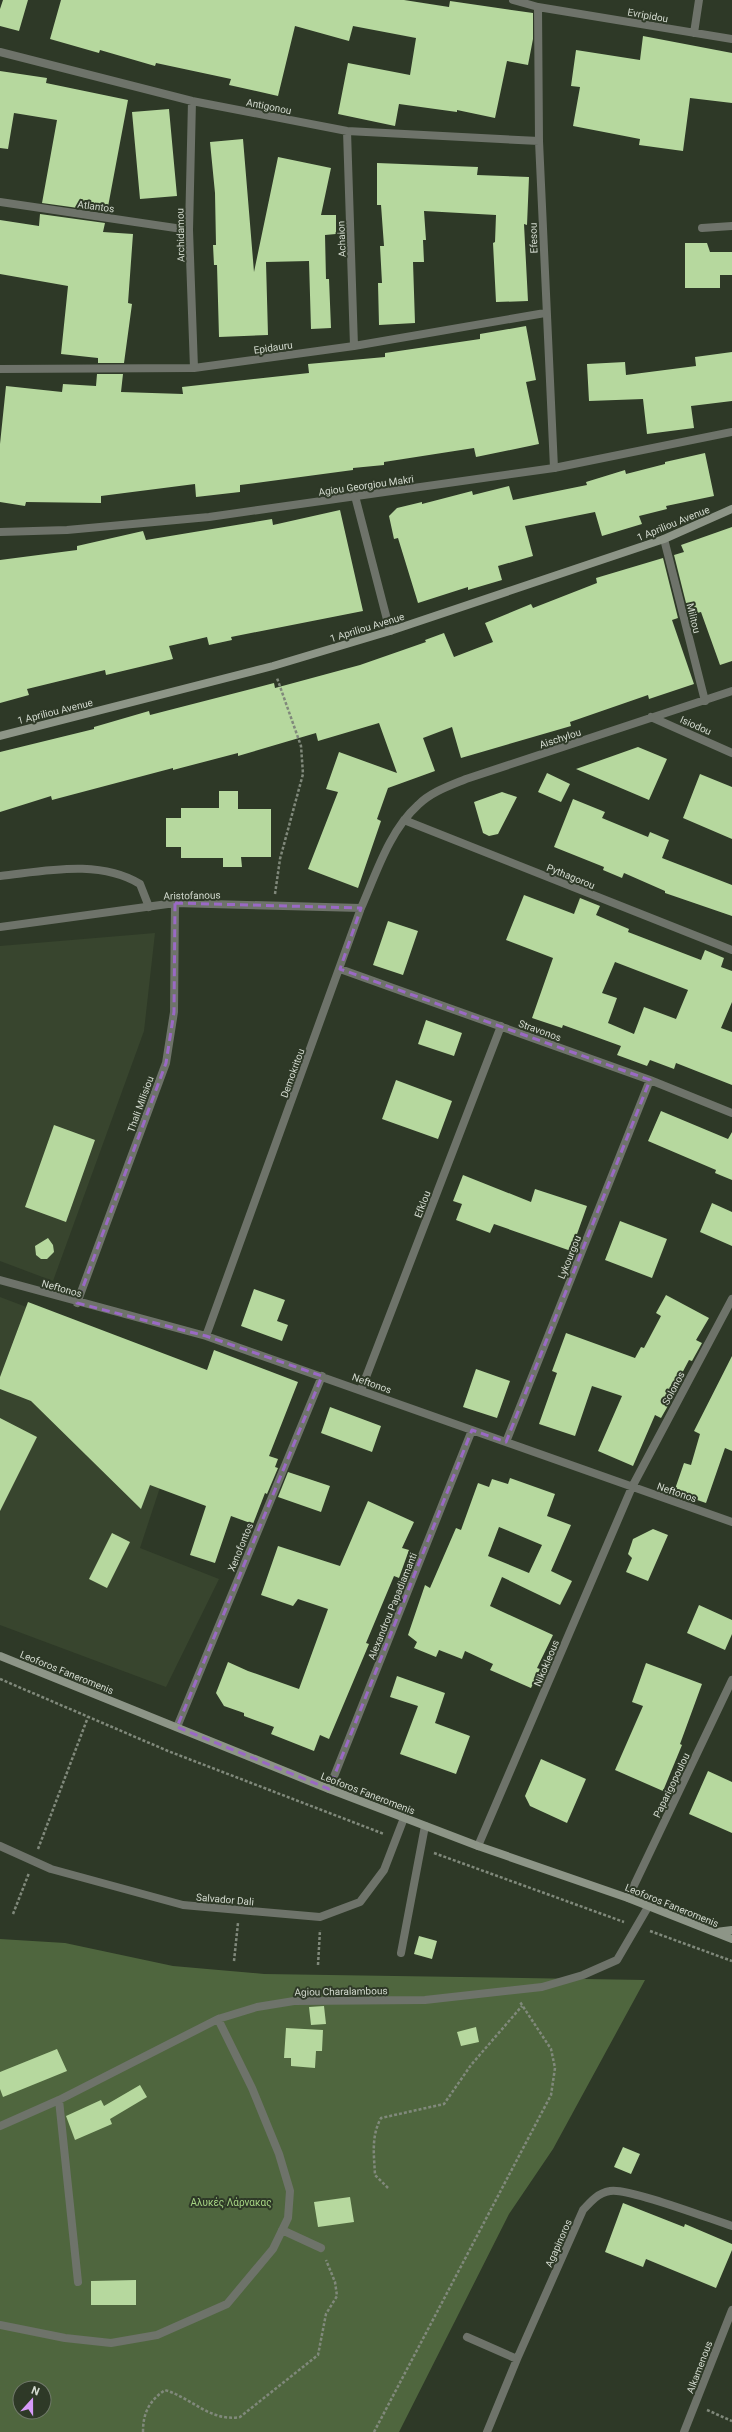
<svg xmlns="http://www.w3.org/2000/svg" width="732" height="2432" font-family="Roboto,sans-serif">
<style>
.built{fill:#38452e}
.green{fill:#4f663e;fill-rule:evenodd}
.building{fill:#b6d89e;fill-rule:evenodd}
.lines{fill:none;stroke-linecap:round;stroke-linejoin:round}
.path{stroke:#80897b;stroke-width:2.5;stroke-dasharray:3 2;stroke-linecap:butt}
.service{stroke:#6e736a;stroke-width:8}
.minor{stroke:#6e736a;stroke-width:8}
.tertiary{stroke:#6e736a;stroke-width:8}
.secondary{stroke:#8d9587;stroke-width:8}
.marked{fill:none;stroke:#9a69c5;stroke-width:3;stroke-dasharray:8 5;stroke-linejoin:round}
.labels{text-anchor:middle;stroke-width:4;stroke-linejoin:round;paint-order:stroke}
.street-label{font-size:10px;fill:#d3dacf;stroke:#2e3927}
.park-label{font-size:10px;fill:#a5d383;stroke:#2e3927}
</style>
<rect width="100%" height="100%" fill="#2e3927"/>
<path class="built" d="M155 933 144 1031 53 1281 0 1261V946Z
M0 1297 198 1372 140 1548 219 1579 166 1687 0 1625Z"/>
<path class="green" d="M0 1939 65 1943 173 1966 264 1974 645 1980 553 2149 509 2214 399 2432H0ZM20 2388H44V2412H20Z"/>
<path class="building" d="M3 0H28L19 31 0 26V9Z
M61 0H404L449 7 450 1 533 13V39L528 65 507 61 495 118 457 110V112L399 104 395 126 338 114 348 63 410 75 416 38 353 26 349 41 295 26 278 96 229 85 231 79 156 63 155 66 100 50 99 53 50 39Z
M643 36 732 53V103L690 98 683 151 639 145 640 139 573 126 580 87 571 86 576 50 640 60Z
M0 71 47 78 46 83 128 100 107 212 42 203 57 120 14 113 8 149 0 148Z
M169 109 177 196 140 199 132 112Z
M243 139 254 272 278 157 331 168 321 215H336V234L325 235 326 279H329L331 328 311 329 309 261 266 262 268 335 219 337 217 265H214L213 245H216L215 193 210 142Z
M377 163 478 167 477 175 529 177 527 225 524 224 528 301 496 302 493 243 495 242 496 215 424 211 426 240H423L424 262H413L415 323 379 325 378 283H382L380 246H384L381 205H377Z
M40 214 105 223 103 232 133 234 128 303 132 304 124 363H98V358L61 354 68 286 0 274V220L39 226Z
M685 243H707L710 252H732V275H720V288H685Z
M526 326 536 380 526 382 539 444 476 457 474 448 384 462V465L353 468V470L240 485V492L196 497 195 484 101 496V503L26 502 25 506 0 502V444L6 386 62 392 63 384 96 386 97 374H123L121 392 183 394 182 387 309 373 308 364 385 357V353L480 339V334Z
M732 352V401L691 406 694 428 647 434 643 399 589 401 587 364 625 362 626 375 696 366 695 357Z
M705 453 714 496 666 506 667 509 639 516 642 524 602 536 595 512 525 526 533 556 498 566 502 580 468 590V587L418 603 398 538 394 539 389 516 397 508 422 502V504L472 491 473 495 509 486 513 500 587 485 586 482 625 470 626 474 665 464V462Z
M340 510 363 611 231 637 232 640 209 645 207 637 169 646 173 659 106 675 105 670 27 689 29 695 0 703V560L77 550V546L143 531 146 540 272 519 273 525Z
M732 527V661L720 665 701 612 689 615 674 555 684 552 681 545Z
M663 558 678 618 672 620 694 684 649 699 648 695 570 722 571 726 461 758 452 727 423 738 435 771 388 788 377 819 381 821 358 888 308 869 338 792 326 789 339 752 397 773 379 723 318 741 316 733 238 756V753L173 770V768L52 800 51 796 0 812V752L94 729V727L149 711 150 715 274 683 275 688 360 665 426 642 425 640 444 633 454 657 493 642 485 623 531 604 533 608 597 583 596 578Z
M638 747 667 759 649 800 576 769Z
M547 773 570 784 561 802 538 792Z
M700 774 732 787V839L683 818Z
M219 791H238V809H271V857H241L242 867H223V858H181V847H166V818H181V808H219Z
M502 792 517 797 498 834 489 836 483 833 474 802Z
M573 799 605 812 602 818 648 837 650 832 669 840 662 858 732 885V916L665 893V891L624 873 622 878 603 870 604 867 554 847Z
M524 895 574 914 580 898 600 906 596 915 629 929 628 932 701 960 705 950 724 958 721 967 732 971V1002L721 1028 732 1032V1085L676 1063 674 1069 650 1060 647 1066 617 1055 621 1046 563 1025 562 1028 532 1018 553 958 506 940ZM615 962 688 990 676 1019 644 1007 634 1034 608 1023 617 998 602 993Z
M388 921 418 931 403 975 373 965Z
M426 1020 462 1033 454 1056 418 1044Z
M396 1080 452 1101 438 1139 382 1119Z
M661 1111 728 1139 732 1132V1180L715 1173 716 1170 648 1141Z
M54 1125 95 1140 66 1222 25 1207Z
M463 1175 531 1202 535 1189 587 1206 571 1251 494 1224 490 1233 456 1220 462 1204 453 1201Z
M712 1203 732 1212V1246L700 1232Z
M620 1221 667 1239 652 1278 605 1260Z
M48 1238 53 1245 54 1252 47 1259H41L36 1255 35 1246Z
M254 1289 285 1300 277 1321 288 1325 282 1341 241 1326Z
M666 1295 709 1318 696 1340 702 1343 692 1361 689 1360 670 1396 673 1397 661 1418 655 1415 633 1466 598 1451 622 1396 592 1386 575 1436 539 1424 557 1373 552 1371 566 1333 635 1358 641 1347 644 1348 661 1316 656 1313Z
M28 1302 207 1370 214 1350 298 1382 269 1456 278 1459 275 1467 278 1468 267 1494 265 1493 253 1524 231 1516 215 1563 190 1555 206 1506 150 1485 141 1509 31 1401 0 1389V1377Z
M732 1356V1451L725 1448 706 1503 674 1492 684 1463 691 1465 700 1434 694 1431Z
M476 1369 510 1381 497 1418 463 1407Z
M330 1407 381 1426 372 1452 321 1433Z
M0 1418 37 1437 0 1511Z
M288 1472 330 1486 321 1512 278 1497Z
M510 1478 555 1494 547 1516 571 1525 551 1571 572 1581 560 1605 502 1577 490 1606 553 1635 537 1668 540 1669 531 1688 490 1670 493 1664 465 1651 462 1659 439 1650 436 1657 414 1648 417 1642 408 1635 425 1585 430 1588 456 1528 461 1530 478 1483 489 1487 492 1479 508 1484ZM499 1527 542 1545 529 1573 488 1556Z
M368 1501 414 1522 402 1548 409 1550 399 1578 394 1576 366 1643 369 1644 329 1739 320 1735 314 1751 271 1734 274 1727 244 1716V1713L224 1706 216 1693 228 1662 248 1671 299 1689 328 1609 298 1599 293 1606 261 1595 278 1546 340 1566Z
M653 1529 668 1535 648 1581 626 1572 632 1558 628 1554 633 1539Z
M112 1533 130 1542 107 1588 89 1579Z
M699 1605 732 1620V1634L725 1650 687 1633Z
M646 1663 702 1684 680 1744 682 1745 663 1791 615 1770 643 1706 632 1702Z
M397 1676 445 1693 435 1723 470 1736 456 1774 400 1754 418 1706 390 1697Z
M541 1759 586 1779 567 1823 530 1806 525 1796Z
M708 1771 732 1782V1833L689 1814Z
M419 1936 437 1941 432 1959 414 1954Z
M324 2006 326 2024 311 2025 309 2007Z
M476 2027 479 2042 461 2046 457 2032Z
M286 2028 323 2030 322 2051H316L315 2068 291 2066V2058H284Z
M57 2049 67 2071 3 2097 0 2089V2072Z
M140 2085 147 2097 110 2119 112 2124 75 2140 66 2116 101 2100 104 2106Z
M623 2147 640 2154 631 2174 614 2167Z
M350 2197 354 2222 318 2227 314 2202Z
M623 2203 684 2227 685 2224 732 2244V2250L716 2288 646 2259 643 2267 605 2252Z
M136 2280V2305H91V2281Z"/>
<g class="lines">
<path class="path" d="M275 894 280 859 303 774 301 746 277 678
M0 1679 168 1751 384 1834
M38 1849 88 1717
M434 1853 624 1922
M13 1914 29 1873
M650 1931 732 1961
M234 1961 238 1923
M318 1965 320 1930
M388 2188 375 2175C374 2155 371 2136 381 2118L444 2104 471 2065 522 2006
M707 2410 732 2421
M143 2432C143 2413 149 2401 165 2390 192 2398 210 2422 240 2417L318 2355 326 2314 337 2296 335 2282 326 2260
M374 2432 551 2095 555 2068 551 2049 520 2002"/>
<path class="service" d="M0 876C46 871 99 859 140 884L149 907
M401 1953 425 1826"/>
<path class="minor" d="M513 0 538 7 732 39
M538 7 539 141 554 468
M694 33 699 0
M0 52 192 101 347 131 539 141
M192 101 189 230 194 368
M347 131 354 346
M0 202 189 230
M702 228 732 226
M0 369 194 368 354 346 545 313
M355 496 390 631
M664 539 705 701
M651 717 732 753
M404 820 732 950
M0 927 175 903 361 908
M340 969 650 1080 732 1113
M0 1280 206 1336 732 1522
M77 1303 166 1063 174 1012 175 903
M206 1336 361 908C376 874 389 831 418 805 431 792 449 786 466 779L732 691
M361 1390 501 1026
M506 1442 650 1080
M177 1727 322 1376
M329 1789 472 1430
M0 1846 51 1869 183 1905 320 1917 360 1902 384 1870 404 1818
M478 1846 632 1487 732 1299
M628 1898 732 1680
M59 2100 78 2282
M0 2126 59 2100 218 2019 257 2007 294 2001 425 2000 542 1987 583 1975 617 1960 648 1907
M282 2230 321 2248
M0 2325 65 2338 111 2343 157 2335 227 2304 273 2249 288 2218 290 2191 279 2154 252 2088 218 2019
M467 2337 517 2359
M487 2432 517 2359 583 2210C591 2201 598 2193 610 2191 627 2187 710 2219 732 2226
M684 2432 732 2310"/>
<path class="tertiary" d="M0 532 67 530 209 517 554 468 732 432"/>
<path class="secondary" d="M0 736 273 666 390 631 664 539 732 509
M0 1656 329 1789 478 1846 628 1898 732 1939
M716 1932 732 1930"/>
</g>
<path class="marked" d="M175 903 361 908 340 969 650 1080 506 1442 472 1430 329 1789 177 1727 322 1376 206 1336 77 1303 166 1063 174 1012Z"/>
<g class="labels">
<g class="street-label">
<text transform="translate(648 15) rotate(10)" y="4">Evripidou</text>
<text transform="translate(269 106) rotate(11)" y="4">Antigonou</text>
<text transform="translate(96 206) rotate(8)" y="4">Atlantos</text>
<text transform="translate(180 235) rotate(-91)" y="4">Archidamou</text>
<text transform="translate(533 238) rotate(-92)" y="4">Efesou</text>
<text transform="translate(341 239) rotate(-92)" y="4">Achaion</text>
<text transform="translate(273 347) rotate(-8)" y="4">Epidauru</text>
<text transform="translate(366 485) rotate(-8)" y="4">Agiou Georgiou Makri</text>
<text transform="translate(673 523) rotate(-22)" y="4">1 Apriliou Avenue</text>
<text transform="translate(694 618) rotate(76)" y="4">Militou</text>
<text transform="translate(367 627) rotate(-17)" y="4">1 Apriliou Avenue</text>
<text transform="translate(55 711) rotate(-14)" y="4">1 Apriliou Avenue</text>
<text transform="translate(696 725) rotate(24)" y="4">Isiodou</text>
<text transform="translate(560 738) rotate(-18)" y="4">Aischylou</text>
<text transform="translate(571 876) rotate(22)" y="4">Pythagorou</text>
<text transform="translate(192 895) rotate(-1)" y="4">Aristofanous</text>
<text transform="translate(540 1030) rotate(20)" y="4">Stravonos</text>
<text transform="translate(292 1073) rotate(-70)" y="4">Demokritou</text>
<text transform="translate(140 1104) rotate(-70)" y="4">Thali Milisiou</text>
<text transform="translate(422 1204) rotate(-69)" y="4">Efklou</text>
<text transform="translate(569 1257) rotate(-68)" y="4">Lykourgou</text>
<text transform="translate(62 1288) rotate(16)" y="4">Neftonos</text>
<text transform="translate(372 1383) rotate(20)" y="4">Neftonos</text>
<text transform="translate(673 1388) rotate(-62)" y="4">Solonos</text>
<text transform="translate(677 1492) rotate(19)" y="4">Neftonos</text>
<text transform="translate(240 1547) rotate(-68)" y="4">Xenofontos</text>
<text transform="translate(392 1606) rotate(-68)" y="4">Alexandrou Papadiamanti</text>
<text transform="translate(546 1663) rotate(-67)" y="4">Nikokleous</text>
<text transform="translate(67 1672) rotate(22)" y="4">Leoforos Faneromenis</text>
<text transform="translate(671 1785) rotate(-64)" y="4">Paparigopoulou</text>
<text transform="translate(368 1793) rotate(21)" y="4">Leoforos Faneromenis</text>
<text transform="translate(225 1899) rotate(5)" y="4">Salvador Dali</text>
<text transform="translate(672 1905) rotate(22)" y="4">Leoforos Faneromenis</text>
<text transform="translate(341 1991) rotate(-1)" y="4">Agiou Charalambous</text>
<text transform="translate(558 2243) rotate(-66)" y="4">Agapinoros</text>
<text transform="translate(699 2367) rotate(-69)" y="4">Alkamenous</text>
</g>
<g class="park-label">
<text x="231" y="2206">Αλυκές Λάρνακας</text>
</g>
</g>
<g transform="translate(32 2400) rotate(21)"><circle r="19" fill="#2e3927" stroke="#70796a"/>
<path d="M0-3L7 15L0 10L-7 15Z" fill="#d79bf9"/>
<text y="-6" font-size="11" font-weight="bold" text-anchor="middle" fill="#d3dacf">N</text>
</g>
</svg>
